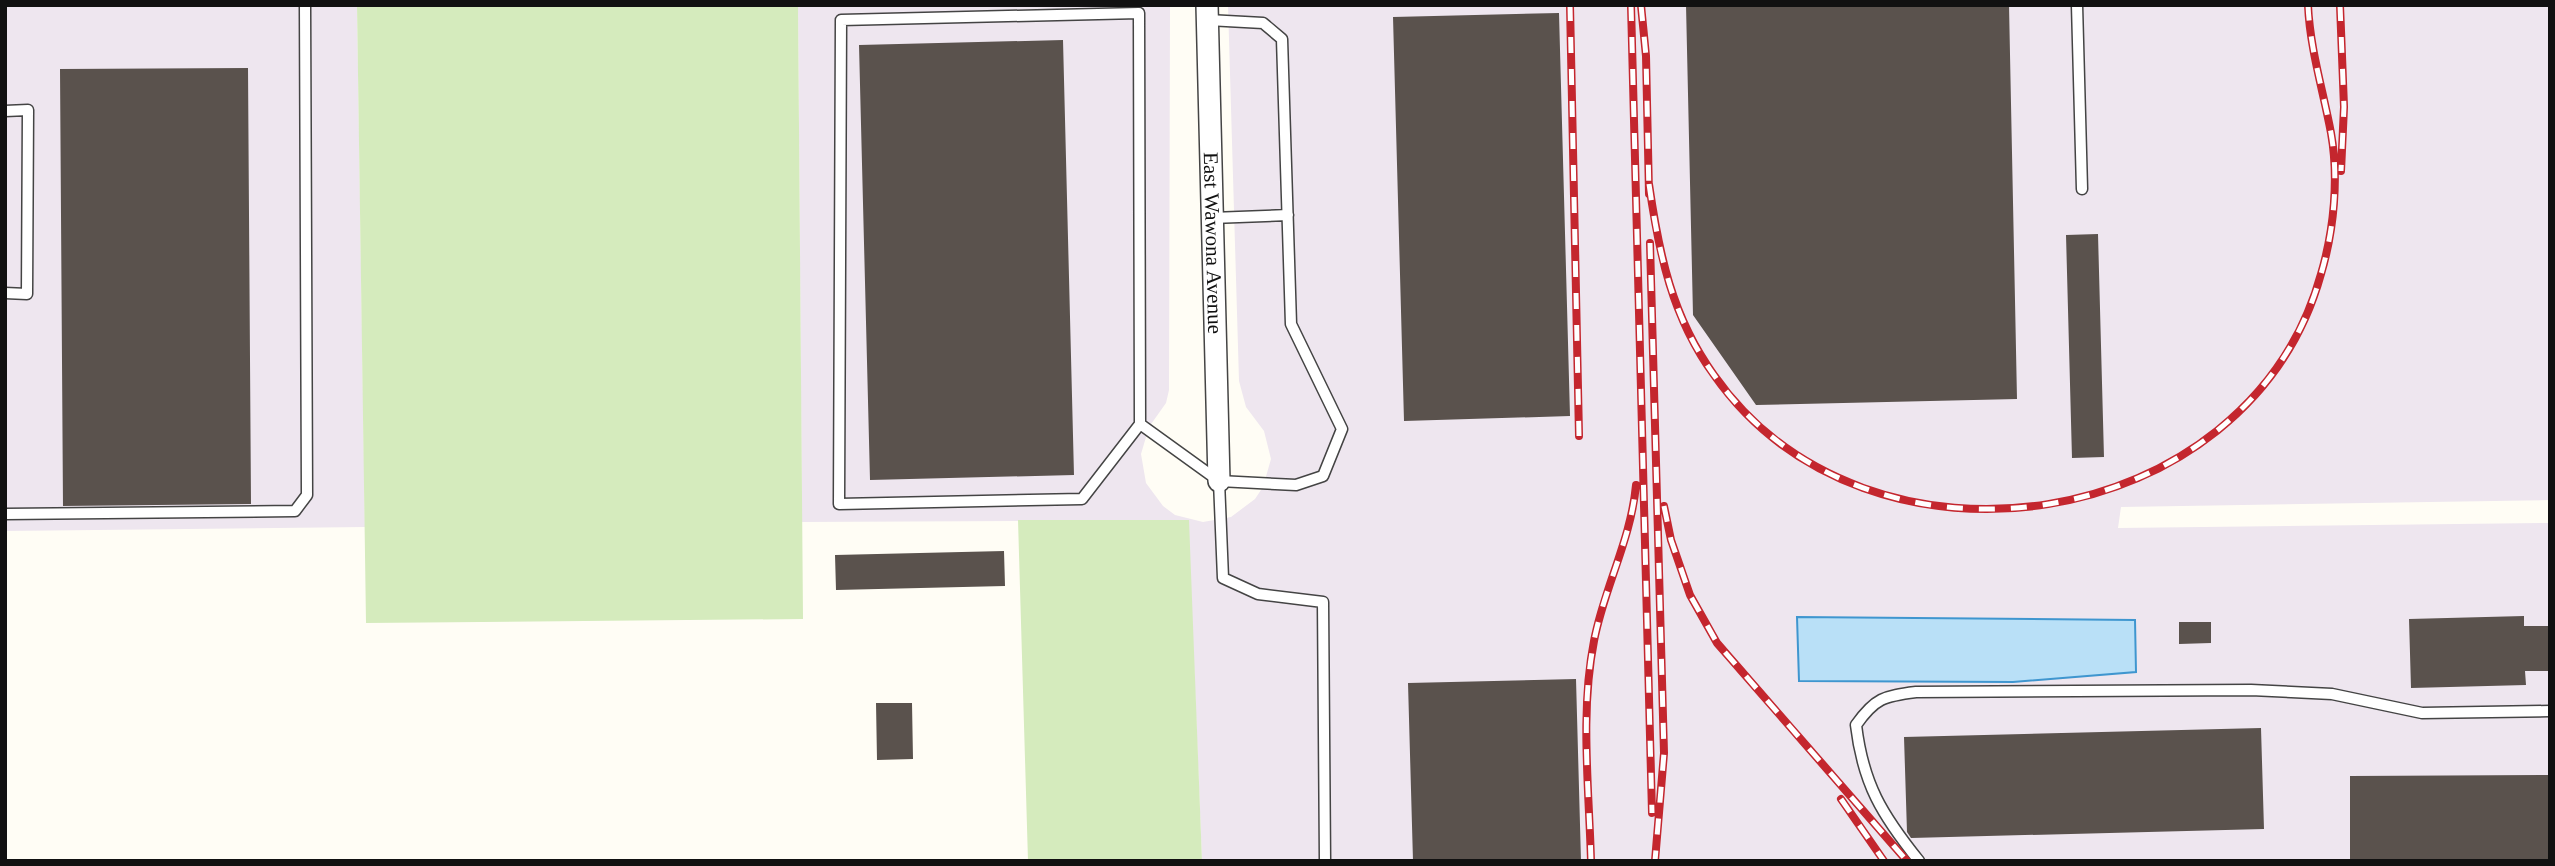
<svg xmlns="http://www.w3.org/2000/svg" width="2555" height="866" font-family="Georgia,serif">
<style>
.industrial{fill:#eee6ef}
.green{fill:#d5ebbd}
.water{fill:#b9e0f7;stroke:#3f96cf;stroke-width:2}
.building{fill:#5a524d}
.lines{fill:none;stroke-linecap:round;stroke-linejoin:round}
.lane-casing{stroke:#444;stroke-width:13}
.street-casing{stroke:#444;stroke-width:24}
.lane{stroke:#fff;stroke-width:10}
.street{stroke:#fff;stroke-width:21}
.rail-casing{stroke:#c4262e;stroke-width:8}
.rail{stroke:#fff;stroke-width:5;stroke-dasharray:16;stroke-linecap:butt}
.labels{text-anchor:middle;stroke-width:7;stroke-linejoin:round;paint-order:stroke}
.street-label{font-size:21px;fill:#111;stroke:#fff}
</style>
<rect width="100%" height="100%" fill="#fffdf5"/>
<path class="industrial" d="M5 5H357L365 527 5 531Z
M798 5H1170L1169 390 1166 403 1149 427 1141 454 1146 483 1163 506 1175 515 1203 522 1231 517 1255 499 1263 487 1271 459 1264 431 1246 407 1239 381 1228 5H2550V500L2121 507 2118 528 2550 523V861H1202L1188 520 802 522Z"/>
<path class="green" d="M357 5H798L803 619 366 623Z
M1018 520H1189L1202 861H1028Z"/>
<path class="water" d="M1797 617 2135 620 2136 672 2013 682 1799 681Z"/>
<path class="building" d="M1686 5H2009L2017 399 1756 405 1693 315Z
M1559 13 1570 416 1404 421 1393 17Z
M1063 40 1074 475 870 480 859 45Z
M248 68 251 504 63 506 60 69Z
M2098 234 2104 457 2072 458 2066 235Z
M1004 551 1005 586 836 590 835 555Z
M2524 616V626H2550V671H2525L2526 685 2411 688 2409 619Z
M2179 622H2211V643L2179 644Z
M1576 679 1581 861H1413L1408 683Z
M876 703H912L913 759 877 760Z
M2261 728 2264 829 1911 838 1907 832 1904 737Z
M2550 775V861H2350V776Z"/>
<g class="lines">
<defs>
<path id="lane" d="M2077 5 2082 189
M5 111 28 110 27 294 5 293
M1212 218 1288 215
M1140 424 1082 499 839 504 841 20 1139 13 1140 424 1219 481 1296 485 1323 476 1342 429 1291 324 1282 39 1263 23 1208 20
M1219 481 1223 578 1258 594 1323 602 1325 861
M5 514 295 511 307 495 305 5
M1919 861C1882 815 1863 784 1856 725 1875 698 1884 696 1916 692L2251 690 2332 694 2422 713 2550 711"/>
<g id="street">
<path id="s1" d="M1207 5 1219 481"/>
</g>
</defs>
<use href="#lane" class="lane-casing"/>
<use href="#street" class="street-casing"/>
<use href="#lane" class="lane"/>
<use href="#street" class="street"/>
<defs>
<path id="rail" d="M1570 5 1579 436
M1631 5 1652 813
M1641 5 1646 56 1649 194
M2340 5 2344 107 2341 171
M1649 184C1659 254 1672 317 1714 375 1867 593 2249 535 2321 274 2334 230 2339 178 2331 133 2323 90 2310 49 2308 5
M1650 243 1664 753 1655 861
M1664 506 1671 540 1690 595 1717 643 1907 861
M1841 799 1884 861
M1591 861C1589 788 1580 712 1594 641 1604 588 1631 540 1636 485"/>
</defs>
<use href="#rail" class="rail-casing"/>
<use href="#rail" class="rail"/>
</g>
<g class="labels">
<g class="street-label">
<text dy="7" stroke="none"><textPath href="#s1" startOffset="238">East Wawona Avenue</textPath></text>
</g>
</g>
<rect width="2555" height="866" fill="none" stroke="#111111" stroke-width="14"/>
</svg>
